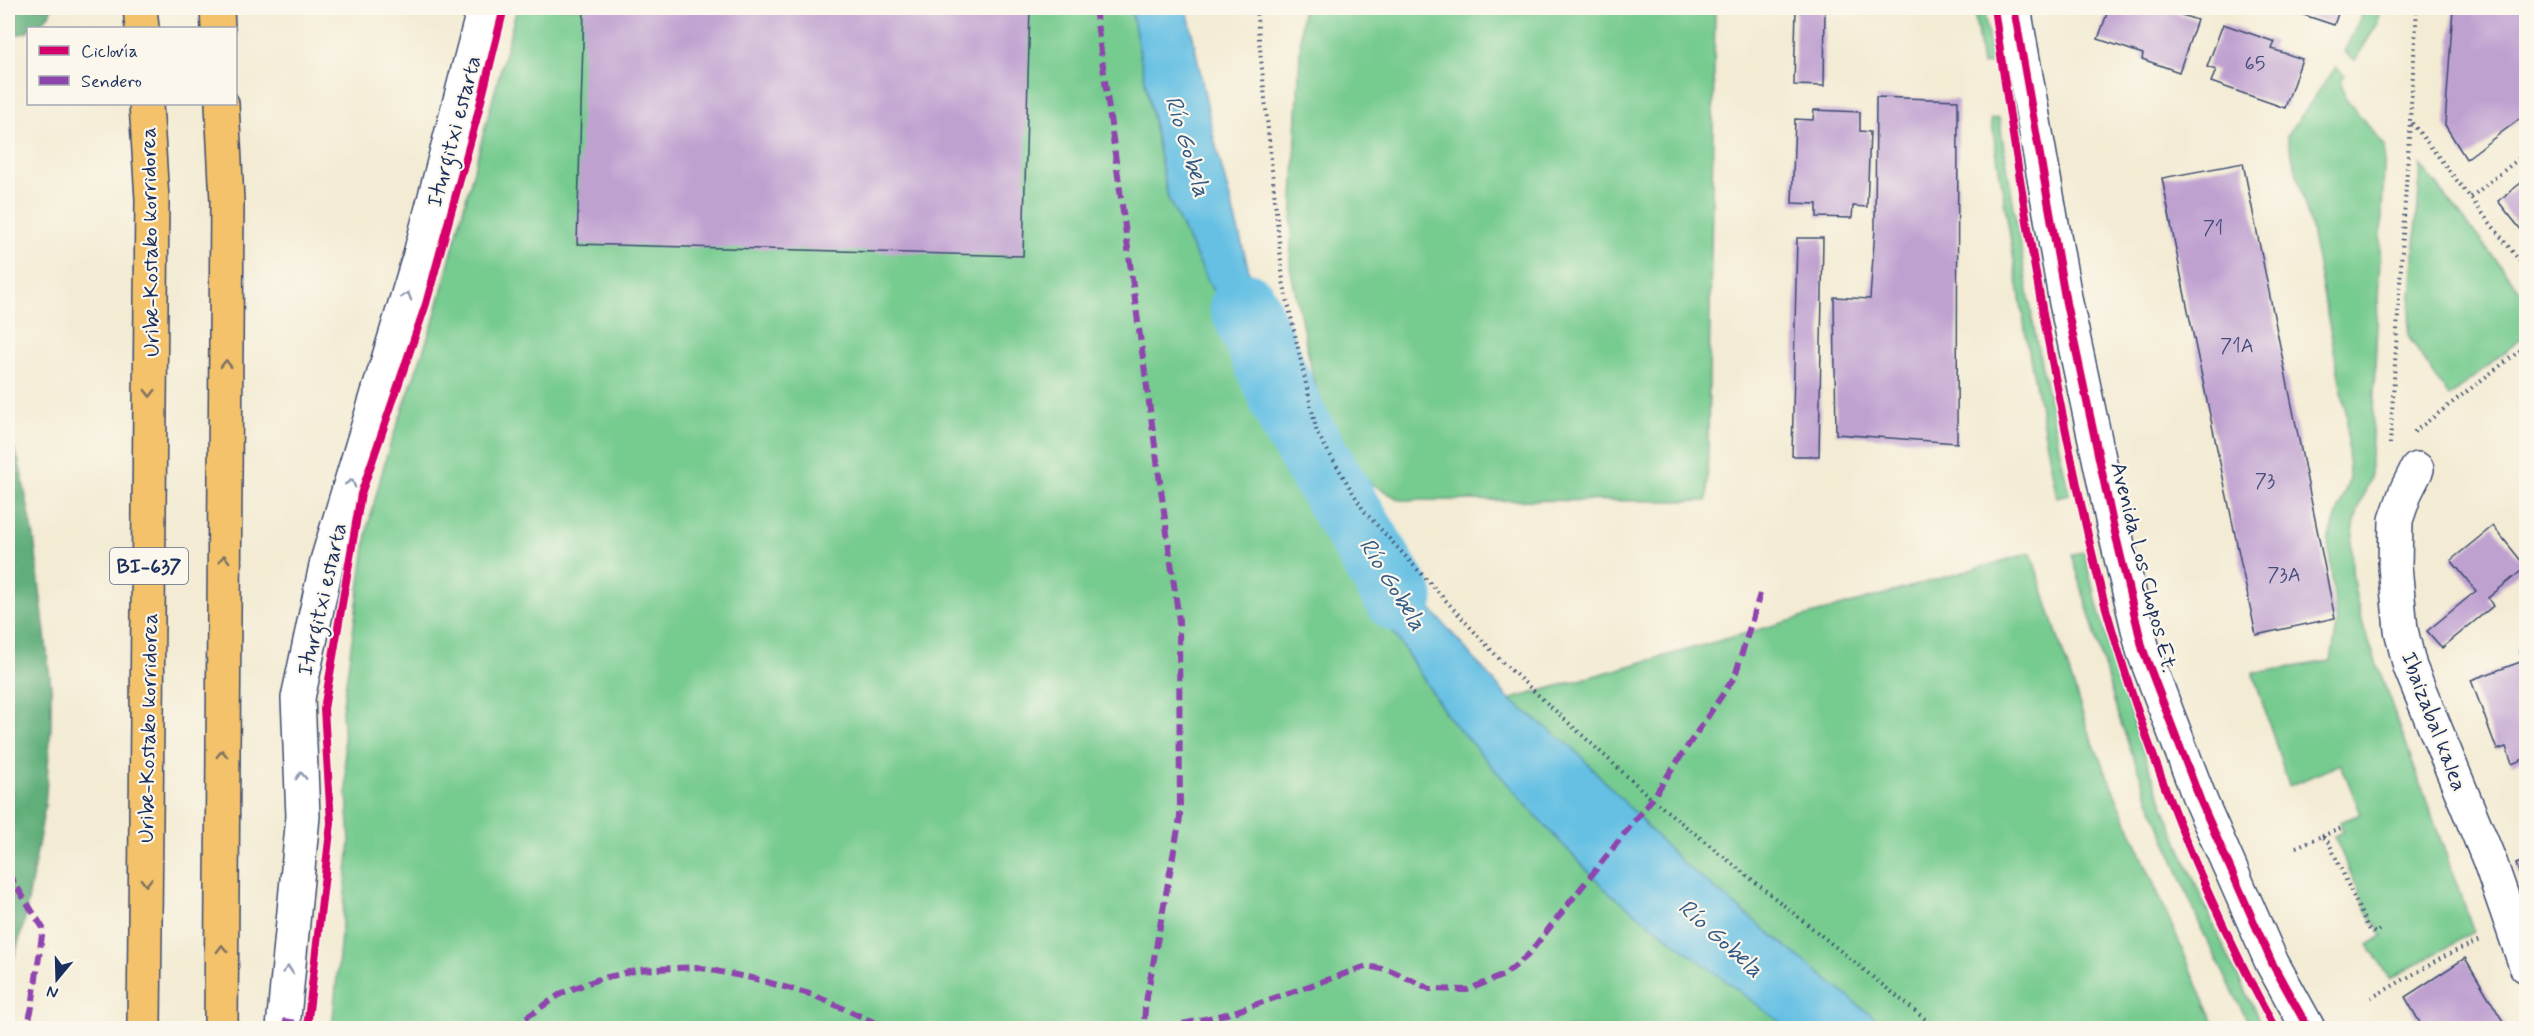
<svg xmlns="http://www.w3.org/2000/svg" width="2534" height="1036" font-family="Mynerve,sans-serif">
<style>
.green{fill:#76cb8f;stroke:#487d76;stroke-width:1.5}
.forest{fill:#60af7a;stroke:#3e6f6c;stroke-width:1.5}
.water{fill:#65c0e3;stroke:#4078a0;stroke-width:1.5}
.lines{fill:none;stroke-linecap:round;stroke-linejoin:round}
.river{stroke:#65c0e3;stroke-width:69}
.building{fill:#bfa1d0}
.minor-casing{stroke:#3b4b70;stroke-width:36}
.highway-casing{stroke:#3b4b70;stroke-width:36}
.path{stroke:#3b4b70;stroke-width:4;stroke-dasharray:1.5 4.5;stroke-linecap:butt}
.minor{stroke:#fff;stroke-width:33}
.highway{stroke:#f3c26a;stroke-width:33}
.quiet{stroke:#8e44ad;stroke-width:6;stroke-dasharray:12 6;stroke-linecap:butt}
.cycleway-casing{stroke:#fbf7ec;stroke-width:11}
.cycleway{stroke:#d6006c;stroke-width:8}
.oneway{stroke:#8d97ae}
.oneway2{stroke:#7c7163}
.labels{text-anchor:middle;stroke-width:4.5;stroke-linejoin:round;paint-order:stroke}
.number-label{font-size:20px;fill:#444c7a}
.shield{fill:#fbf7ec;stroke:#5e6b89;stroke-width:1.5}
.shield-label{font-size:21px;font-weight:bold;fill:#1b2f5e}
.street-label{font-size:22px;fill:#1b2f5e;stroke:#fbf7ec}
.water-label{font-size:24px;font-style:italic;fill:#315a86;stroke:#fbf7ec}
</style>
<rect width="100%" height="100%" fill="#fbf7ec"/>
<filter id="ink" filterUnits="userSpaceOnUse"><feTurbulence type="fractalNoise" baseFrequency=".0167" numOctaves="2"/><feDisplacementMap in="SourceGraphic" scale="12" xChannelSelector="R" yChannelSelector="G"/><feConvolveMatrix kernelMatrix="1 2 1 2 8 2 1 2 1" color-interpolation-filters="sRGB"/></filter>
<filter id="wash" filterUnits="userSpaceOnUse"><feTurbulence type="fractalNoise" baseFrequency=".008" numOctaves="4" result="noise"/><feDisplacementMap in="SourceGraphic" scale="24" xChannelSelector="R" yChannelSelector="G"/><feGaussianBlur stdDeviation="1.35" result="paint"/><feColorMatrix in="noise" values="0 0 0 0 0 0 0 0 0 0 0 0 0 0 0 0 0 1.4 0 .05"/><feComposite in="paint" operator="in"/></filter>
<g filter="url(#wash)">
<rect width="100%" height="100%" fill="#f3ebd3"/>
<path class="green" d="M517 8H1131L1168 198 1334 540 1448 717 2031 553 2088 731 2216 1028H332L350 842 342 711 368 526 387 454 433 323Z
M1302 8H1715L1707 501 1400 500 1365 480 1336 442 1313 377 1290 266Z
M1974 8H1984L1992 63 1982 65Z
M2365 8H2379L2378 23 2355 60 2344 52Z
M2336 67 2345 75 2341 81 2345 98 2385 146 2370 478C2366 490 2360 502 2357 514 2346 552 2353 594 2365 631L2474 932 2390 979 2368 945 2382 936 2376 923 2373 924 2334 836 2343 832 2340 822 2361 814 2341 764 2289 786 2253 673 2331 661 2337 625 2328 540 2349 480 2347 418 2310 224 2287 136Z
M1999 118 2036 339 2069 494 2057 497 2027 341 1991 119Z
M2421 165 2526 298V335L2449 397 2408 336Z
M2084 552C2123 718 2187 877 2263 1028H2251L2202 930 2147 794 2118 715 2072 554Z"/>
<path class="forest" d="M8 8H52L49 15 36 28H28V32L8 37Z
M8 433 19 462 34 537 51 687V726L45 806 24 923 8 978Z"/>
<path class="water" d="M1131 8H1187L1213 135 1300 463 1331 494 1510 700 1573 748 1679 860 1887 1028H1788L1607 891 1547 828 1448 717 1334 540 1168 198Z"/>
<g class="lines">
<path class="river" d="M1244 306 1294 422 1399 598"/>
</g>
<g id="blocks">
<path class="building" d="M584 8H1030L1023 256 577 244Z
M1796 8H1825L1824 86 1794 85Z
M2109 8H2160L2197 20 2179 72 2142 59 2143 54 2098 39Z
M2283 8H2340L2334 25Z
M2453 8H2526V114L2466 159 2445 125Z
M2223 24 2275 42 2272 49 2302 59 2285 108 2211 82 2216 70 2207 67Z
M1876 97 1958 100 1957 443 1836 434 1834 297 1870 299 1875 229Z
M1814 110 1860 112V131L1870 132 1867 207 1853 206 1852 218 1817 217V204L1792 203 1795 119 1813 120Z
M2243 163 2335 618 2256 635 2184 291 2162 178Z
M2526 179V236L2498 201Z
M1797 238H1823L1819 456H1792Z
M2493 526 2526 567 2488 598 2493 606 2442 648 2427 631 2476 591 2451 560Z
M2526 647V758L2512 764 2506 747 2497 750 2471 680 2523 661 2519 650Z
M2526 860V892L2516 864Z
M2465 958 2507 1028H2423L2405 997Z"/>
</g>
</g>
<g filter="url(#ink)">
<use href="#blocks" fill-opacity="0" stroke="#3b4b70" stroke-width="1.5"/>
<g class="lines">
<defs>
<path id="minor" d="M2014 8 2066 303 2113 524 2143 650 2201 802 2272 963 2308 1028
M2417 469 2406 491 2396 520 2395 566 2401 630 2410 667 2490 862 2526 966
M283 1028 303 816 298 698 327 561 419 258 484 8"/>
<path id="highway" d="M140 8 142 28
M217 8 218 28
M144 1028 152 199 146 104
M221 1028 227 201 222 104"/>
</defs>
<use href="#minor" class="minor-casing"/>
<use href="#highway" class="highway-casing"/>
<path class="path" d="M1256 8 1283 281 1317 433 1364 511 1503 663 1652 799 1936 1028
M2412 123 2526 269
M2471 197 2526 153
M2414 432 2526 346
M2390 444 2417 8
M2322 836 2342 828
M2296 847 2322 836 2329 843 2368 928 2375 933 2379 930
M2371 998 2451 953 2480 940
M8 1020 15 1028"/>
<use href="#minor" class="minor"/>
<use href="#highway" class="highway"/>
<path class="quiet" d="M1095 8 1179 621 1180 818 1145 1007 1144 1028
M8 873 43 928 32 1007 27 1028
M283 1021 331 1028
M511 1028 562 993 599 979 638 970 696 967 756 979 813 995 887 1028
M1165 1028 1231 1013 1367 966 1392 971 1430 989 1467 990 1504 975 1527 956 1652 799 1735 676 1760 594"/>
<defs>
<path id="cycleway" d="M1994 8C2015 156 2039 304 2070 451 2081 505 2092 559 2107 612 2148 756 2204 897 2275 1028
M2014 8 2066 303 2113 524 2143 650 2201 802 2272 963 2308 1028
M307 1028 331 823 324 709 361 494 426 304 476 121 504 8"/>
</defs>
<use href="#cycleway" class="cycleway-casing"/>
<use href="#cycleway" class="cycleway"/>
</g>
<defs><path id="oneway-chevron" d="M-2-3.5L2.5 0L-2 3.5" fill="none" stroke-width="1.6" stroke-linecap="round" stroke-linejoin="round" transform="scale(1.5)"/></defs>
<g class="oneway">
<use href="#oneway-chevron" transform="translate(407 296) rotate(-73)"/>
<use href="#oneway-chevron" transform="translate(351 483) rotate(-73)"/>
<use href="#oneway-chevron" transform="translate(301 776) rotate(-92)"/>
<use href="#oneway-chevron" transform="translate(288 970) rotate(-85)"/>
</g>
<g class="oneway2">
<use href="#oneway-chevron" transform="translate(226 364) rotate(-89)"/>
<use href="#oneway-chevron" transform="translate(150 393) rotate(90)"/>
<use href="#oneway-chevron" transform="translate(224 559) rotate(-89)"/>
<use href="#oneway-chevron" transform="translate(222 754) rotate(-90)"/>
<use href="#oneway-chevron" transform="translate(146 882) rotate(91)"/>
<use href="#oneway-chevron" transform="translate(222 949) rotate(-90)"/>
</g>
</g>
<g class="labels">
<g class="number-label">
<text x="2255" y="70">65</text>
<text x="2213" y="234">71</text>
<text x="2237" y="352">71A</text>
<text x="2265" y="487">73</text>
<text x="2284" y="581">73A</text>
</g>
<rect class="shield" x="110" y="548" width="78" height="36" rx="4.5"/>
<g class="shield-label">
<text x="149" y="573">BI-637</text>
</g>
<g class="street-label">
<text transform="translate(453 131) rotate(-75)" y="8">Iturgitxi estarta</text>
<text transform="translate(149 242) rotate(-91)" y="8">Uribe-Kostako korridorea</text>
<text transform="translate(2145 567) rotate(76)" y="8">Avenida Los Chopos Et.</text>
<text transform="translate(321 599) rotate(-77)" y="8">Iturgitxi estarta</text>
<text transform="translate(2435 721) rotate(69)" y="8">Ibaizabal kalea</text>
<text transform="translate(147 728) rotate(-89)" y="8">Uribe-Kostako korridorea</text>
</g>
<g class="water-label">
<text transform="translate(1188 146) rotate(73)" y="8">Río Gobela</text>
<text transform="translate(1393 584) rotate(58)" y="8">Río Gobela</text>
<text transform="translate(1721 938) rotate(42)" y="8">Río Gobela</text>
</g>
</g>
<rect width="2534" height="1036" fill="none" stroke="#fbf7ec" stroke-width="30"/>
<rect x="27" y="27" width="210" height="78" fill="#fbf7ec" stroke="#a1a7b3" stroke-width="1.5"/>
<rect x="39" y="46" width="30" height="9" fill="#d6006c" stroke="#a1a7b3" stroke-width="1.5"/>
<text x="81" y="57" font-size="18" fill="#1b2f5e">Ciclovía</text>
<rect x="39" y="76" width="30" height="9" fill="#8e44ad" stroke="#a1a7b3" stroke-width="1.5"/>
<text x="81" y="87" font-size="18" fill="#1b2f5e">Sendero</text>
<g transform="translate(57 979) rotate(199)" stroke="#fbf7ec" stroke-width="4.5" paint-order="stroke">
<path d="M0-4.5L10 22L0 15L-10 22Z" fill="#1b2f5e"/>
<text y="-9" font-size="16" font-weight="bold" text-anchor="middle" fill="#1b2f5e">N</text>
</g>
</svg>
